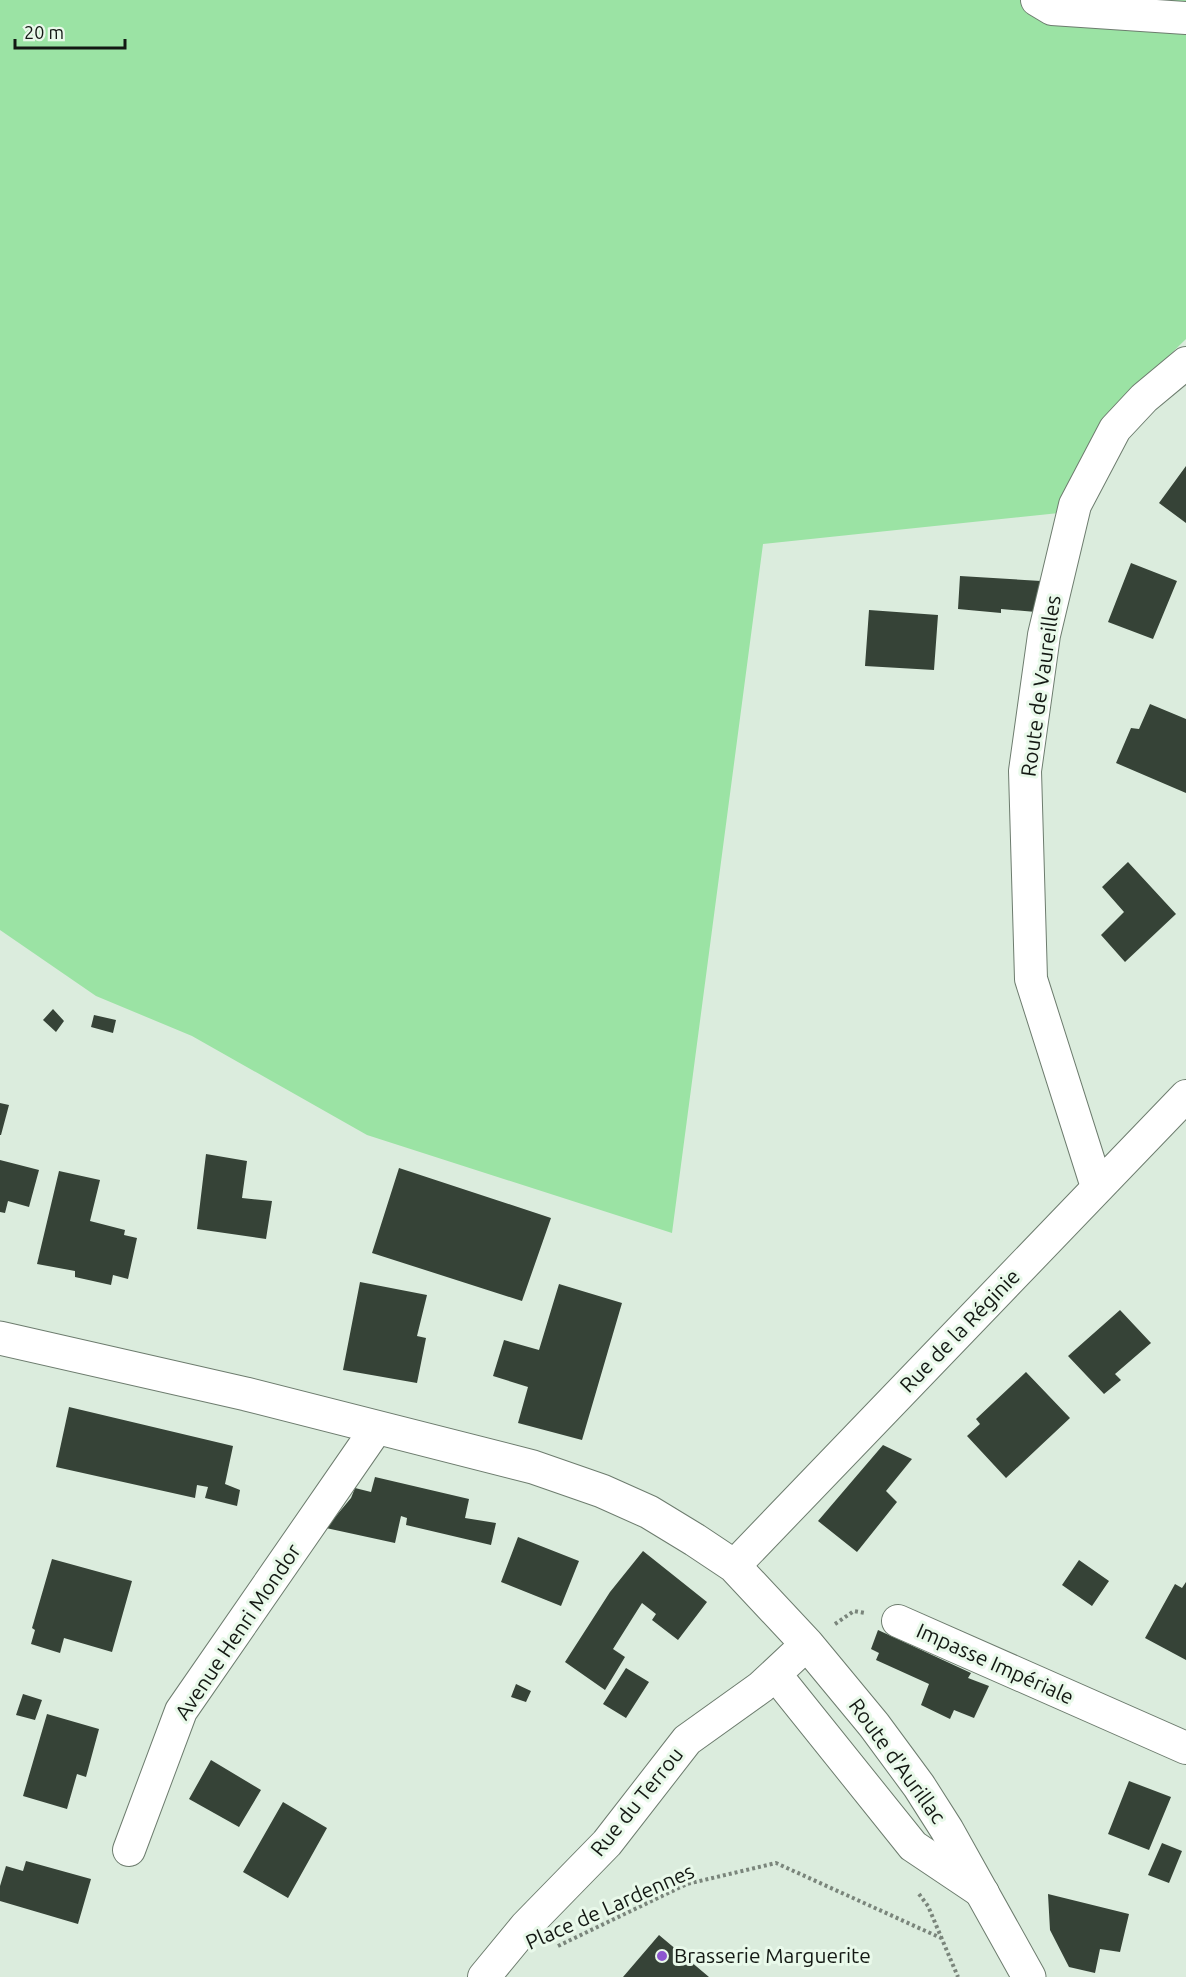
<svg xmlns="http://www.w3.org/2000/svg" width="1186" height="1977" font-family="Ubuntu,sans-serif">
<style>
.green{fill:#9be3a4}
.building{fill:#364337}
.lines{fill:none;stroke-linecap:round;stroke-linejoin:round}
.minor-casing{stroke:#6d7c6e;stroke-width:34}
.primary-casing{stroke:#6d7c6e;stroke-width:35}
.path{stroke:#7a857b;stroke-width:4;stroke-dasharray:3 3;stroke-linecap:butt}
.minor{stroke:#fff;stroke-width:32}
.primary{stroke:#fff;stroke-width:33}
.poi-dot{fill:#8d57cf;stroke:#e9f9ea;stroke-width:2}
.labels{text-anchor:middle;stroke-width:6;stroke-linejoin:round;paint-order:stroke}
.street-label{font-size:21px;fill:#131813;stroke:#e9f9ea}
.poi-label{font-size:21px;fill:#131813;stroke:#e9f9ea;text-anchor:start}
</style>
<rect width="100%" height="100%" fill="#dbecdd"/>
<path class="green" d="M0 0H1186V339L1108 415 1059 513 763 544 672 1233 367 1135 192 1036 96 996 0 930Z"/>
<path class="building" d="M1186 466V523L1159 503Z
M1131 563 1177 581 1153 639 1108 622Z
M960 576 1041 581 1036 612 1001 609V613L958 609Z
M869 610 938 615 934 670 865 666Z
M1150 704 1186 719V793L1116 763 1131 728 1139 729Z
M1128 862 1176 914 1125 962 1101 935 1124 912 1102 887Z
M53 1009 64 1021 56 1032 43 1020Z
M94 1015 116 1020 113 1033 91 1027Z
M0 1103 9 1105 1 1135H0Z
M206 1154 247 1161 242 1198 272 1201 266 1239 197 1229Z
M0 1160 39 1170 29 1207 8 1201 5 1213 0 1212Z
M399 1168 551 1218 522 1301 372 1253Z
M59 1171 100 1180 90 1221 125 1230 124 1235 137 1238 128 1279 113 1275 111 1285 75 1277V1271L37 1264Z
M360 1282 427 1295 417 1336 426 1338 417 1383 343 1370Z
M559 1284 622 1303 582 1440 518 1423 528 1387 493 1376 504 1340 539 1350Z
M1120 1310 1151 1343 1115 1374 1121 1380 1104 1394 1068 1356Z
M1026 1372 1070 1418 1006 1478 967 1436 980 1424 976 1419Z
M69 1407 233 1446 225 1484 240 1490 237 1506 205 1498 208 1487 197 1485 195 1498 56 1467Z
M883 1445 912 1459 886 1491 897 1502 857 1552 818 1521Z
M375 1477 469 1499 465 1518 496 1523 491 1545 406 1525 407 1518 401 1516 395 1543 326 1528 351 1498 355 1488 371 1492Z
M518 1537 579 1561 561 1606 501 1582Z
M643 1551 707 1602 678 1640 652 1620 656 1614 642 1603 613 1649 625 1657 605 1690 565 1662 610 1592Z
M52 1559 132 1581 112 1652 64 1638 60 1653 31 1644 35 1630 32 1628Z
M1079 1560 1109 1581 1092 1606 1062 1585Z
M1186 1582V1660L1145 1638 1175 1584 1182 1588Z
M878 1630 971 1673 968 1678 989 1686 974 1718 954 1710 950 1719 921 1705 929 1684 876 1660 879 1653 871 1649Z
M626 1668 649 1682 626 1718 603 1704Z
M516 1684 531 1691 526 1702 511 1697Z
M23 1694 42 1700 35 1720 16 1715Z
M47 1714 99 1729 86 1777 77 1774 67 1809 23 1796Z
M211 1760 261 1790 239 1827 189 1799Z
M1129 1781 1171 1797 1149 1850 1108 1834Z
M283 1802 327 1828 288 1898 243 1872Z
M1162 1843 1182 1851 1169 1883 1148 1875Z
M26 1861 91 1879 78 1924 0 1901V1886L6 1866 23 1871Z
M1048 1894 1129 1914 1120 1952 1100 1949 1095 1973 1069 1967 1050 1930Z
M659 1935 709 1977H623Z"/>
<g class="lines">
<defs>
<path id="minor" d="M1037 0 1052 9 1186 18
M1097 1187 1031 979 1025 771 1044 635 1075 505 1115 429 1144 398 1186 363
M734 1566 1186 1096
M898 1621 1186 1748
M775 1674 913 1846 983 1893
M129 1850 181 1711 376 1429
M484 1977 526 1926 607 1843 687 1740 761 1687 807 1644"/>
<path id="primary" d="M0 1338 246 1394 533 1467 602 1491 649 1512 695 1540 734 1566 807 1644 874 1725 919 1786 947 1830 1029 1977"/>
</defs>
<use href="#minor" class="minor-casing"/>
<use href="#primary" class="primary-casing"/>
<path class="path" d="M835 1624 854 1611 865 1613
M919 1894 928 1906 958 1977
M558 1946 687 1884 776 1863 941 1938"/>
<use href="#minor" class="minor"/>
<use href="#primary" class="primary"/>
</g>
<circle class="poi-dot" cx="662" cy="1956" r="6"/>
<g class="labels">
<g class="street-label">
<text transform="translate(1041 686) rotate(-82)" y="7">Route de Vaureilles</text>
<text transform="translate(960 1331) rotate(-46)" y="7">Rue de la Réginie</text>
<text transform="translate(238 1632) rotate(-56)" y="7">Avenue Henri Mondor</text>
<text transform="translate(995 1664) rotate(24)" y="7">Impasse Impériale</text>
<text transform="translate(897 1761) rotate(54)" y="7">Route d'Aurillac</text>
<text transform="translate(637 1802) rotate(-51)" y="7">Rue du Terrou</text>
<text transform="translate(610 1907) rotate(-24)" y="7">Place de Lardennes</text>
</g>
<g class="poi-label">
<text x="674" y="1963">Brasserie Marguerite</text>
</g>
</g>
<path d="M15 39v9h110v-9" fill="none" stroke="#131813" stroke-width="3"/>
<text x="24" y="39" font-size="18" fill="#131813" stroke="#e9f9ea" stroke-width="4.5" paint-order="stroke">20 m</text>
</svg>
